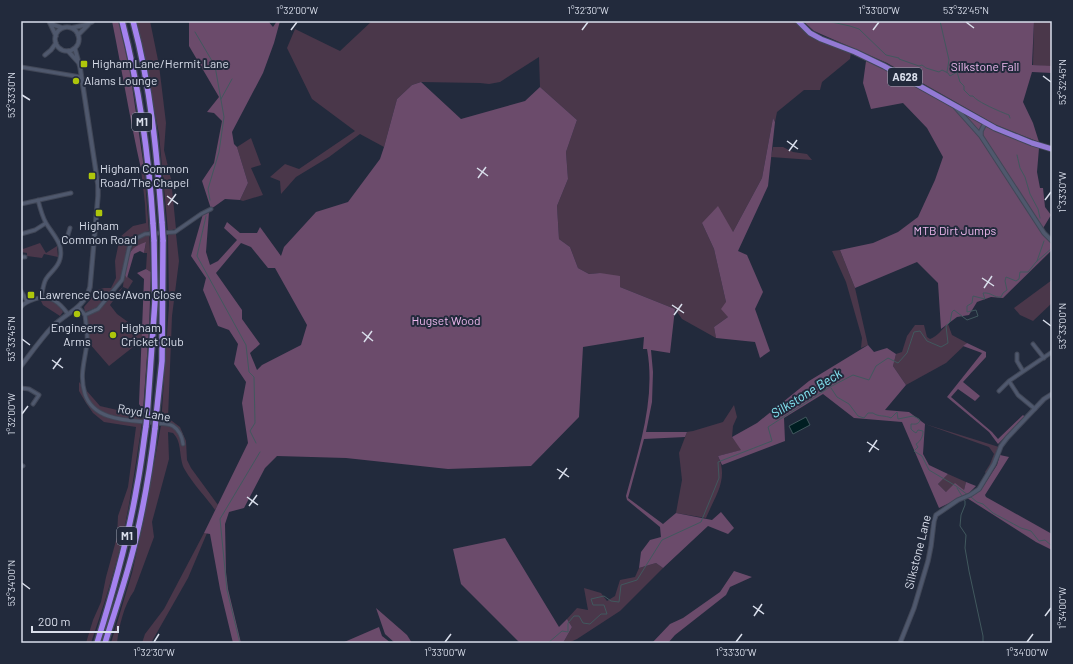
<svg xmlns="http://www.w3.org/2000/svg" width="1073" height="664" font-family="Barlow,sans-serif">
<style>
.green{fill:#4a374a}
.forest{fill:#6b4b6b;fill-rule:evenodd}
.water{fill:#001e22;stroke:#41585e}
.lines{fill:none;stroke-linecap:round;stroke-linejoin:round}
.stream{stroke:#41585e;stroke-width:1}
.minor-casing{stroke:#414757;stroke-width:5}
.tertiary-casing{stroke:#414757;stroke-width:5.5}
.trunk-casing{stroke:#414757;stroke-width:7}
.motorway-casing{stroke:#414757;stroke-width:8}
.minor{stroke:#4f586d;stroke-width:3}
.tertiary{stroke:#4f586d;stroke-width:3.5}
.trunk{stroke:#937ad5;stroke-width:5}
.motorway{stroke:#a482ef;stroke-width:5.5}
.motorway-bridge-casing{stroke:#414757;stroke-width:8;stroke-linecap:butt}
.motorway-bridge{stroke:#a482ef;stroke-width:5.5}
.ticks{fill:none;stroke:#d9deeb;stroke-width:1.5}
.poi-dot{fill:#aec60b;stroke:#222a3c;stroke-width:1.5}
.labels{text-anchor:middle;stroke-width:4;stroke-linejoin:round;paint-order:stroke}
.shield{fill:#222a3c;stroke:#a2a8b6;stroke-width:1}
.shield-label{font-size:11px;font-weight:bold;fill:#d9deeb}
.poi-label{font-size:12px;fill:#d9deeb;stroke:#222a3c;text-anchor:start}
.park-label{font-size:12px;fill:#eeb8ee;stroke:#222a3c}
.street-label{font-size:12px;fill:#d9deeb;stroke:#222a3c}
.water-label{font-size:13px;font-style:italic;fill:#85e6f4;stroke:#222a3c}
.neatline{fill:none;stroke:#d9deeb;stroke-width:1.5}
.ticks-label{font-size:10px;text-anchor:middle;fill:#d9deeb}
</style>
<rect width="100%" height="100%" fill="#222a3c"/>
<path class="green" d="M137 21H150L159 65 166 123 164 150 171 179 176 229 168 231 159 134Z
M372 21H795L801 27 851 52 850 59 822 82 820 90H804L777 112 775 122 773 118 762 178 733 232 702 223 714 249 726 302 728 317 714 327 716 338 682 319 675 309 620 287 600 273 589 274 578 268 570 247 559 239 557 206 568 179 566 152 577 120 540 87 539 57 500 82 489 84 480 83 421 82 412 85 397 99 384 147 360 134 329 157 296 177 281 194 280 181 270 177 285 164 299 169 355 131 312 99 287 48 295 29 340 51Z
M1034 21H1052V67L1033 65Z
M251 138 261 165 251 168 263 195 243 201 240 200 248 183 237 147Z
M773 147H783L793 152 807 154 812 160 771 157Z
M144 168 149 231C119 238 129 256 121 278 119 282 101 303 97 307 94 309 89 310 85 312L84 307 90 300 94 291 104 288H111L116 278 115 261 120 237 133 226 146 223 145 204 141 169Z
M149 233 151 272 146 269 147 253H144L146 243 130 251 136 241Z
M168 234H176L179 261 172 316 168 418 180 427 186 441 187 460 191 468 218 505 215 510C206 497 193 484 185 470 178 458 183 443 173 433L168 432 169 459 152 522 154 537 134 591C124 605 119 626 117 643H111L132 573 144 520 161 425 169 305Z
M40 243 46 253 57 246 58 257 44 254 42 258 27 256V253L21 252V246L23 249Z
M840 250 855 288 868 345 861 348 862 338 846 282 832 251Z
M124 274 133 281 128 289 123 287 110 305 117 314 132 325 136 331 142 334V340L109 366 89 343 87 316 98 310 123 287Z
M1052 280V303L1033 321 1020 315 1014 308Z
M40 299C50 300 59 303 63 312L60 316 43 305Z
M948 324 952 335 967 343 946 363 906 385 893 366 896 354 902 352 907 336 915 325H924L927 337 930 339C938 336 941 330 948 324Z
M79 382 100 406 143 416C136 461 130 507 119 552 111 583 101 613 91 643H86L93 620 101 602 106 577 117 537 118 516 128 487 136 427 104 422 93 413 86 403 79 391Z
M734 405 737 417 733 426 732 437 742 450 718 456C729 479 715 496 706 518L676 513 682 480 679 453 687 432 693 431 723 422Z
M925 424 999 447 993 464 987 475 985 472 990 464 994 454 989 447Z
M948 474 966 482 964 490 946 492 938 484Z
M204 533H207L188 578 151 643H142L145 634 164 609Z
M656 563 663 568 620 611 577 639 568 643H563L572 627 567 619 577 608 588 610 584 588 601 593 607 601 615 596 620 580 635 577 639 568Z"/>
<path class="forest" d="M112 21H119L130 72 144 168 141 169C130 120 122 70 112 21Z
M189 21H268L273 27 277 21H280L274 43 263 73 232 132 234 144 237 147 248 183 240 200 225 199 211 209 202 181 214 163 222 121 214 113 207 112 219 97 189 46Z
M803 21H1034L1032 65 1052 66V73L1032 72 1023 102 1033 123 1039 142 996 125 887 63 814 31Z
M866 61 884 68 989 128 1039 148 1037 172 1040 188H1043L1045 207 1051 215 1042 230V233L1052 244V250L1003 298 991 297 977 302 969 315 957 317 941 329 938 283 917 262 855 288 840 250 873 243 898 232 918 217 935 180 943 157 927 128 903 103 871 109 863 83Z
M421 82 461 119 525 101 540 87 577 120 566 152 568 179 557 206 559 239 570 247 578 268 589 274 600 273 620 276V287L675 309 670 353 651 350 653 372 652 402 646 432H687L685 437 644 439 628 498 663 524 676 513 712 520 721 512 734 528 728 534 708 526 663 568 656 563 639 568 641 552 650 540 661 537 660 527 627 500 626 496C639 448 656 399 647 349H643L644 337 583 347 579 417 531 466 448 469 346 458 277 456 265 468 244 508 229 512 225 524 226 572 228 589 241 643H233L220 589 210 534 204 533 248 443 242 403 246 382 234 364 238 344 229 330 218 326 203 290 206 278 191 256 203 214 209 212 206 252 210 265 218 261 237 240 224 228 227 222 240 233H257L260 227 281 256 284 247 316 212 348 202 380 159 384 147 397 99 412 85ZM241 243 251 247 268 268H275L307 325 301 345 262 365 257 370 250 353 260 344 242 319V310L216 273Z
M773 118 775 122 768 186 738 251 747 255 763 292 755 309 770 351 760 358 755 342 716 338 714 327 728 317 721 309 726 302 714 249 702 223 718 206 733 232 762 178Z
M146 242 144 253 140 251 134 254 127 278 124 274C129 256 126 249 146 242Z
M146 269 151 272 149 329 143 410 139 404 144 279 137 273Z
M967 343 986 352V357L963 382 980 396 975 401 958 389 951 397 992 432 998 439 1023 415 1025 417 998 444 989 432 947 397 982 353 963 346Z
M868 345 874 352 887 348 896 354 893 366 906 385 885 410 909 412 925 424 923 454 929 465 948 474 938 484 946 492 955 483 964 490 966 482 976 486 968 494 939 508 902 422 854 418 823 394 784 418 785 441 722 465 718 456 741 450 732 437 757 423 809 381Z
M1000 455 1009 457 985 495 986 497 1052 534V550L1036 542 967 498 981 490 997 465Z
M505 538 559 627 567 619 572 627 563 643H520L461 584 453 549Z
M734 571 752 577 730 587 726 595 675 635 668 643H652L670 624 683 618 720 592Z
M376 608 407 635 412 643H395L385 634Z
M379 627 382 636 391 643H342Z"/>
<path class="water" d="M806 417 810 425 793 434 789 426Z"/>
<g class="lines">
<path class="stream" d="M827 21 850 26 859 29 886 55 899 58V59L919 66 922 65 926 68 939 72 942 70 948 73 950 76 957 72 960 82 964 86V90L970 96H973C977 102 1001 112 1009 115L1010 118
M940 21 949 60 947 72
M195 32 215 66 224 117 219 152 208 189 210 200
M221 99 232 79
M1017 155 1020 168 1025 177 1030 194 1038 209 1040 218
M206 216 197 256 246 345 249 372 254 377 255 423 250 431 256 443
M1037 261 1044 241
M831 388 837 397 849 404 858 416 864 418 868 413H873C878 417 885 415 891 418L897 412 898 419 913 416 919 419 920 421C917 425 915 424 911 424V429L913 431 916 433 918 430 923 431C923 436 921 441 916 444L918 447 914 451 922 456 929 470 956 486 968 495
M957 488 965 501V505L961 515 960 526 966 535 965 548 969 571 983 636V643
M971 497 977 502 983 504 993 513 1021 528 1031 531 1039 541 1045 540 1052 546
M240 643 227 590 220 519 260 452
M548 643 562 631 568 632V623L574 616H579L583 623 590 624 601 614H607L604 605H593L591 599 604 596 611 601 619 602 621 585 637 580 662 540 701 522 719 478 718 462 772 441 768 427 830 387 853 375 869 380 876 366 888 358 898 363 907 353 914 332 920 331 927 341 941 347 948 343 946 326 950 322 952 312 954 310 967 320 978 316 976 310 967 312V306L972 303 973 296 985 299 983 293C991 292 994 298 1001 297L1003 293 1007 290 1005 281 1006 277 1016 281 1019 279 1020 272H1028L1036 262 1052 248"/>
<defs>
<path id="minor" d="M21 67 81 77
M38 200C40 208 42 216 46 223 53 235 64 244 60 259 58 268 50 272 46 279 43 284 43 291 41 297
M21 204 71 193
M21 234 35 230 46 223
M59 243 67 238 70 228
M21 257H25
M21 291 27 301
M21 307C25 302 29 301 35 299 50 294 59 302 68 314
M78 307 85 315 98 309 122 280 129 248 133 240 145 234 175 232 201 214 211 209
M85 315C86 324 88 334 87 343 85 361 79 375 85 394 94 422 131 420 155 423 160 424 168 423 173 426 179 430 182 436 183 444
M1033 344 1044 358
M1017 354V361L1023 371
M21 388 29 389 39 395 33 404
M999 391 1009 381
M1035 409 1018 395 1009 381 1052 352
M21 465 23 466"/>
<path id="tertiary" d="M49 21 56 36
M51 22 54 25 63 28
M55 39a12 12 0 1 1 24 0a12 12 0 1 1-24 0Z
M71 28 85 25 92 22
M78 35 88 25
M68 51 78 62
M45 55 51 50 56 43
M956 108 981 136 1044 233 1052 241
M981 135V131L985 123
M21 366C31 353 41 339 52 327 67 312 84 309 90 287L98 196V185L80 67 75 49
M900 643 914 608 928 561 931 546 934 521 936 515 958 500 970 495 979 489 994 464 1001 446 1007 438 1044 399 1052 394"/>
<path id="trunk" d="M798 21 810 33 821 39 855 52 884 66 995 128 1032 143 1052 149"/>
<path id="motorway" d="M122 21C139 87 149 156 153 224
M133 21C151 87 157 155 162 223
M147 416 155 301 154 240
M156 417 162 361 163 240
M97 643C113 592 128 540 137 486 141 466 143 446 146 426
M105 643C116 607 129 571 137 534 145 499 151 463 155 428"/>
</defs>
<use href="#minor" class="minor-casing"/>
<use href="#tertiary" class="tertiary-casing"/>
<use href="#trunk" class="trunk-casing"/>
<use href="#motorway" class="motorway-casing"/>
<use href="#minor" class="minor"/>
<use href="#tertiary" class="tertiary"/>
<use href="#trunk" class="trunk"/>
<use href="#motorway" class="motorway"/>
<defs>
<path id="motorway-bridge" d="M162 223 163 240
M153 224 154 240
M146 426 147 416
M155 428 156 417"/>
</defs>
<use href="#motorway-bridge" class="motorway-bridge-casing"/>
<use href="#motorway-bridge" class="motorway-bridge"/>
</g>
<path class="ticks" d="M966 22 974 28M291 30 297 22M582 30 588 22M873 30 879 22M1043 76 1051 82M22 95 30 100M787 141 798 149M789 151 797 140M477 168 488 176M478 178 486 167M167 196 178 204M1045 200 1051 192M168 205 176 194M982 278 994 286M984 288 992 276M672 305 684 313M674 315 682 304M1043 320 1051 326M362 332 373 341M22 339 30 345M364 342 372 331M52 360 63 368M53 369 61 358M22 414 28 406M867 442 879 450M869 452 877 440M557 469 569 477M559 479 567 468M247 497 258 505M249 506 257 495M22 583 30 589M753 606 764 614M754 616 762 604M1045 616 1051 608M154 642 159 634M445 642 451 634M736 642 742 634M1027 642 1033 634"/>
<g class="poi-dot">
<rect x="80" y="60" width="8" height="8" rx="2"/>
<circle cx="76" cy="81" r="4"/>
<rect x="88" y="172" width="8" height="8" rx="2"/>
<rect x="95" y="209" width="8" height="8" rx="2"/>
<rect x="27" y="291" width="8" height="8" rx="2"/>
<circle cx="77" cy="314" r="4"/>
<circle cx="113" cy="335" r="4"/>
</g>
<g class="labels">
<g class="shield">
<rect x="888" y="68" width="34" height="18" rx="3"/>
<rect x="132" y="113" width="20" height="18" rx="3"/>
<rect x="117" y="527" width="20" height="18" rx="3"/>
</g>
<g class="shield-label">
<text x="905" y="81">A628</text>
<text x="142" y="126">M1</text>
<text x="127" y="540">M1</text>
</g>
<g class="poi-label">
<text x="92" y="68">Higham Lane/Hermit Lane</text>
<text x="84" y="85">Alams Lounge</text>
<text x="100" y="173">Higham Common<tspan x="100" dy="14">Road/The Chapel</tspan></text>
<text x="99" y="230" text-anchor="middle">Higham<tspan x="99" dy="14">Common Road</tspan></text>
<text x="39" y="299">Lawrence Close/Avon Close</text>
<text x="77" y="332" text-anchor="middle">Engineers<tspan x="77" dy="14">Arms</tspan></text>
<text x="121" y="332">Higham<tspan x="121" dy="14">Cricket Club</tspan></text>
</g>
<g class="park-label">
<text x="985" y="71">Silkstone Fall</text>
<text x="955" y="235">MTB Dirt Jumps</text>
<text x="446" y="325">Hugset Wood</text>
</g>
<g class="street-label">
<text transform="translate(144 413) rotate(10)" y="4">Royd Lane</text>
<text transform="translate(918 552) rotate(-76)" y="4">Silkstone Lane</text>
</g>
<g class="water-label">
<text transform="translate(806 393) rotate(-32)" y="5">Silkstone Beck</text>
</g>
</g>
<rect width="1073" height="664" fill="none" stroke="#222a3c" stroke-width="44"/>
<path d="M32 626v6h86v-6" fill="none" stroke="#d9deeb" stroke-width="2"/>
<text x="38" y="626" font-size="12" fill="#d9deeb" stroke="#222a3c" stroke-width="3" paint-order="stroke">200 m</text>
<rect x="22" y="22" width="1029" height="620" class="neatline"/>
<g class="ticks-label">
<text x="297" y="14">1°32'00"W</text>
<text x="588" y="14">1°32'30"W</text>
<text x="879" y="14">1°33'00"W</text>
<text x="966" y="14">53°32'45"N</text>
<text transform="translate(1062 82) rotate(-90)" y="4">53°32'45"N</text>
<text transform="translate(11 95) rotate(-90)" y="4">53°33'30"N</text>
<text transform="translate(1062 192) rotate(-90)" y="4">1°33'30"W</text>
<text transform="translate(1062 326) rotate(-90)" y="4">53°33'00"N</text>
<text transform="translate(11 339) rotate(-90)" y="4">53°33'45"N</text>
<text transform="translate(11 414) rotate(-90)" y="4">1°32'00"W</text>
<text transform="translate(11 583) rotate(-90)" y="4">53°34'00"N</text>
<text transform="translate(1062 608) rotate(-90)" y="4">1°34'00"W</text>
<text x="154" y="656">1°32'30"W</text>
<text x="445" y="656">1°33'00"W</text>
<text x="736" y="656">1°33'30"W</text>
<text x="1027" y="656">1°34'00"W</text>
</g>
</svg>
